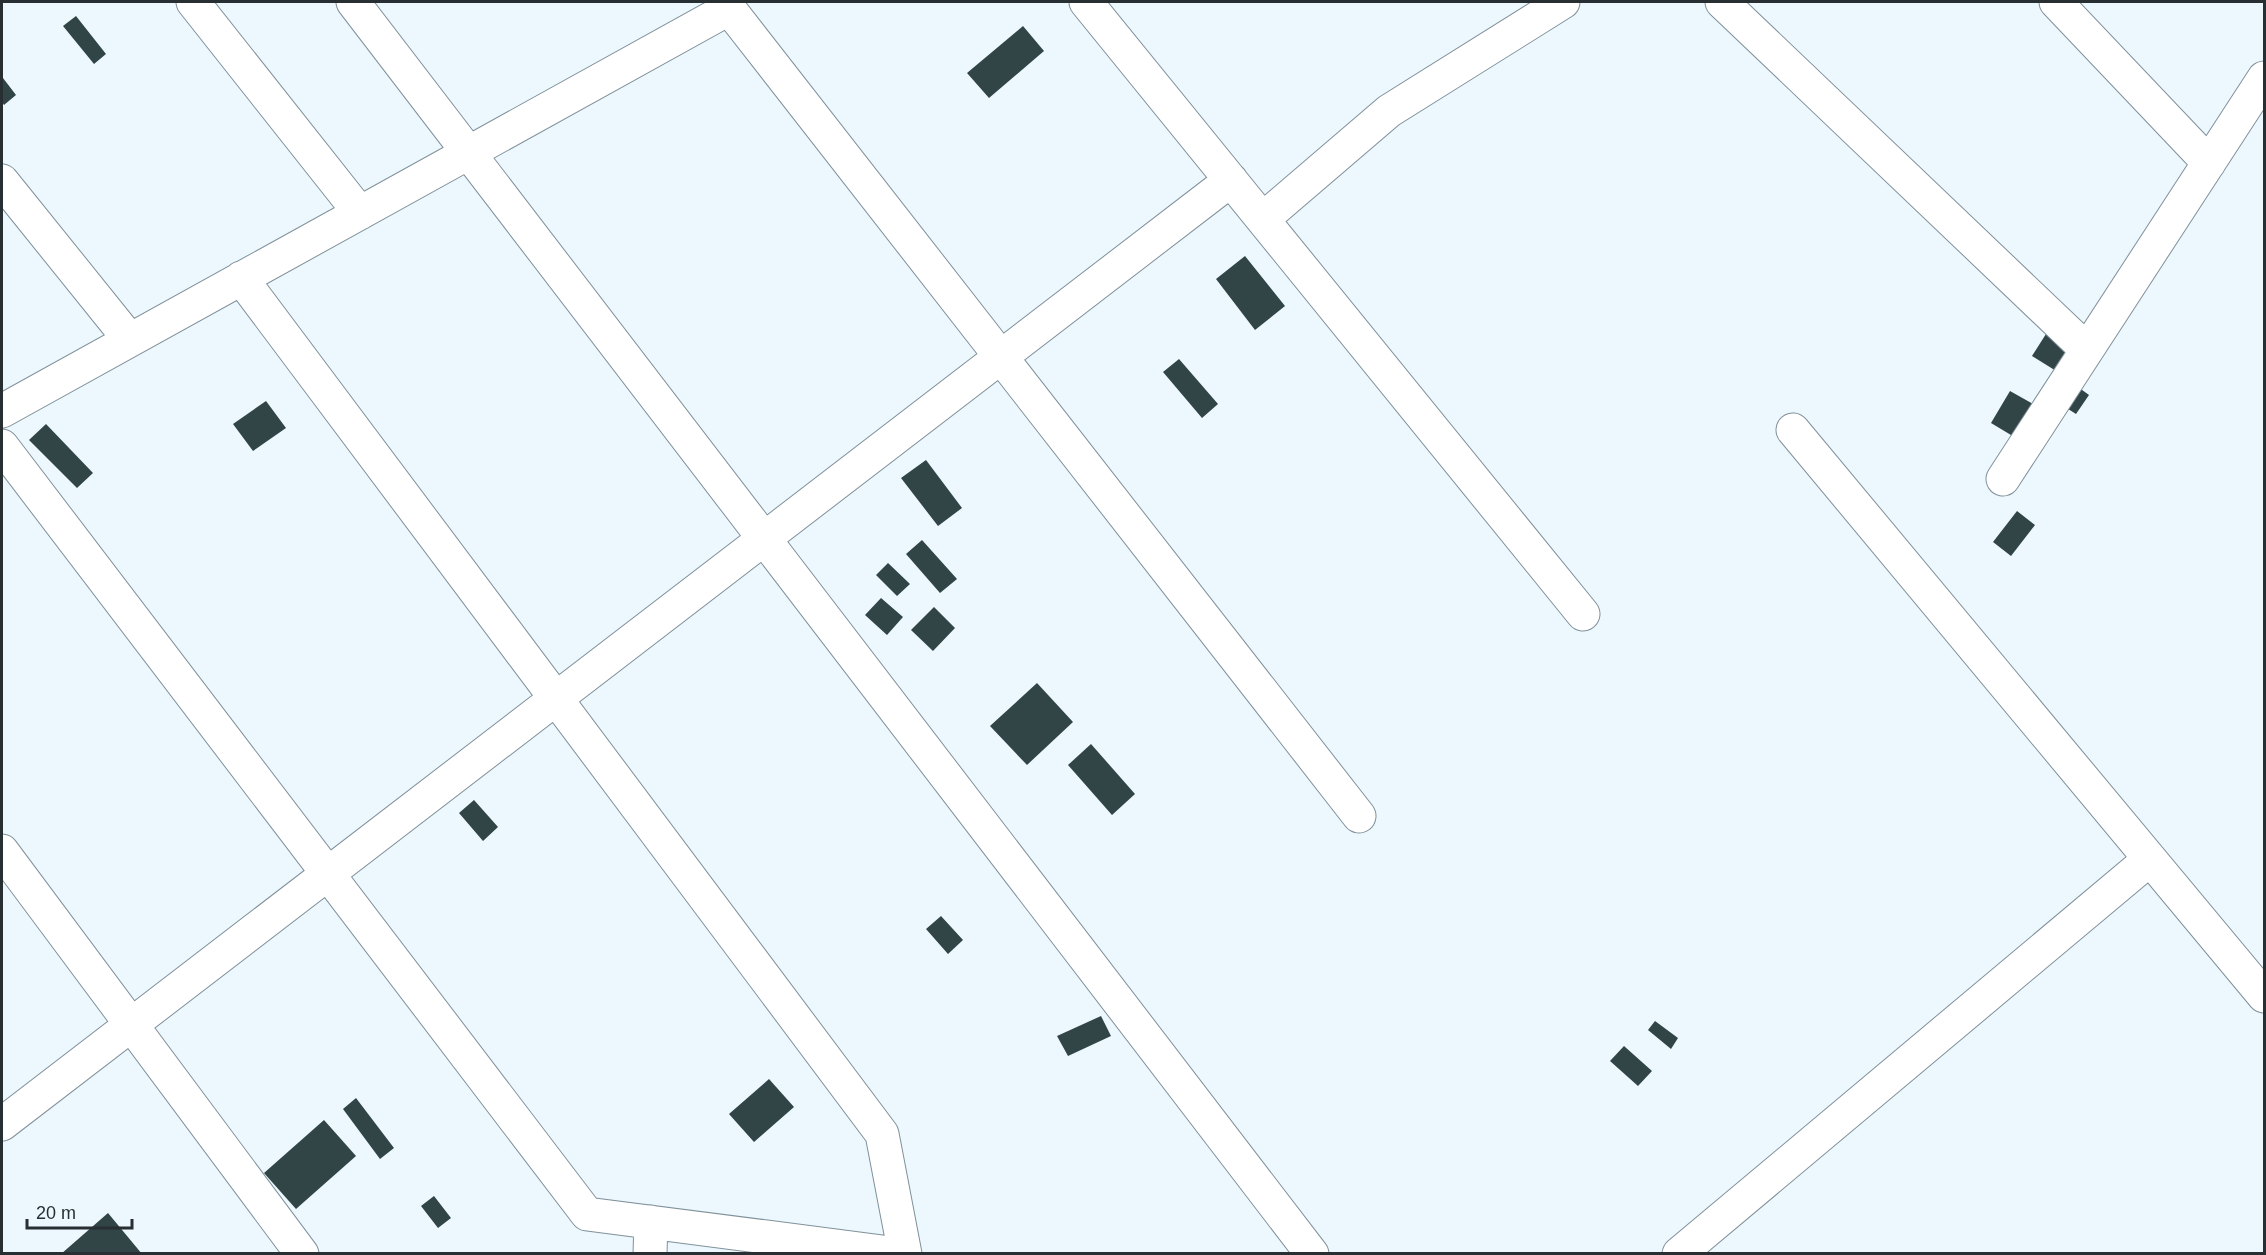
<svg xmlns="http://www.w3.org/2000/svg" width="2266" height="1255" font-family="Arial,sans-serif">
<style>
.building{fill:#314546}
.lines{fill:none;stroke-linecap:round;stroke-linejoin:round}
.minor-casing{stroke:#80919a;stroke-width:35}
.minor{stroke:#fff;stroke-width:33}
</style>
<rect width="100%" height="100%" fill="#ecf7fe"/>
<path class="building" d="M76 16 106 54 94 64 63 26Z
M1023 26 1044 51 989 98 967 73Z
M3 78 16 95 4 105 2 102Z
M1245 256 1285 306 1255 330 1216 279Z
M2046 334 2075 352 2061 374 2032 356Z
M1179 359 1218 404 1202 418 1163 372Z
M2078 387 2089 395 2076 414 2065 407Z
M2010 391 2040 408 2021 441 1991 423Z
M266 401 286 428 253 451 233 424Z
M46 424 93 473 77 488 29 440Z
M926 460 962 508 938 526 901 478Z
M2017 511 2035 525 2011 556 1993 542Z
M922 540 957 579 940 593 906 554Z
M888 563 910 584 897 596 876 575Z
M881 598 903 617 887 635 865 615Z
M934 607 955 628 933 651 911 630Z
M1037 683 1073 722 1027 765 990 726Z
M1091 744 1135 794 1112 815 1068 765Z
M474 800 498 827 483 841 459 813Z
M941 916 963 940 948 954 926 929Z
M1101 1016 1111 1036 1068 1056 1057 1036Z
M1655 1021 1678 1038 1671 1049 1648 1030Z
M1624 1046 1652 1071 1638 1086 1610 1061Z
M769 1079 794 1107 754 1142 729 1114Z
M356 1098 394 1148 380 1159 343 1109Z
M324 1120 356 1156 296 1209 264 1173Z
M434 1196 451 1218 438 1228 421 1206Z
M108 1213 142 1254H61Z"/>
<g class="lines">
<defs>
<path id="minor" d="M193 2 360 213
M353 2 1312 1254
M724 2 1359 816
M1086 2 1583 614
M1722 2 2087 350
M2056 2 2209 163
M2 181 130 340
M1263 219 1389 111 1563 2
M241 278 882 1134 905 1254
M2 411 730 8
M1793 430 2264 996
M2 446 587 1214 898 1254
M2003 479 2264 78
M2 851 302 1254
M2 1124 1231 180
M650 1254 651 1222
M1679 1254 2150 859"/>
</defs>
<use href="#minor" class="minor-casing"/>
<use href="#minor" class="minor"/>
</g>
<rect width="2266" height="1255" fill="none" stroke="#282f33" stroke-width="6"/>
<path d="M27 1219v9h105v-9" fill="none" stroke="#282f33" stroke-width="3"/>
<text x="36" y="1219" font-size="18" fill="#282f33" stroke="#ecf7fe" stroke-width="4.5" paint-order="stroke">20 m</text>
</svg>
